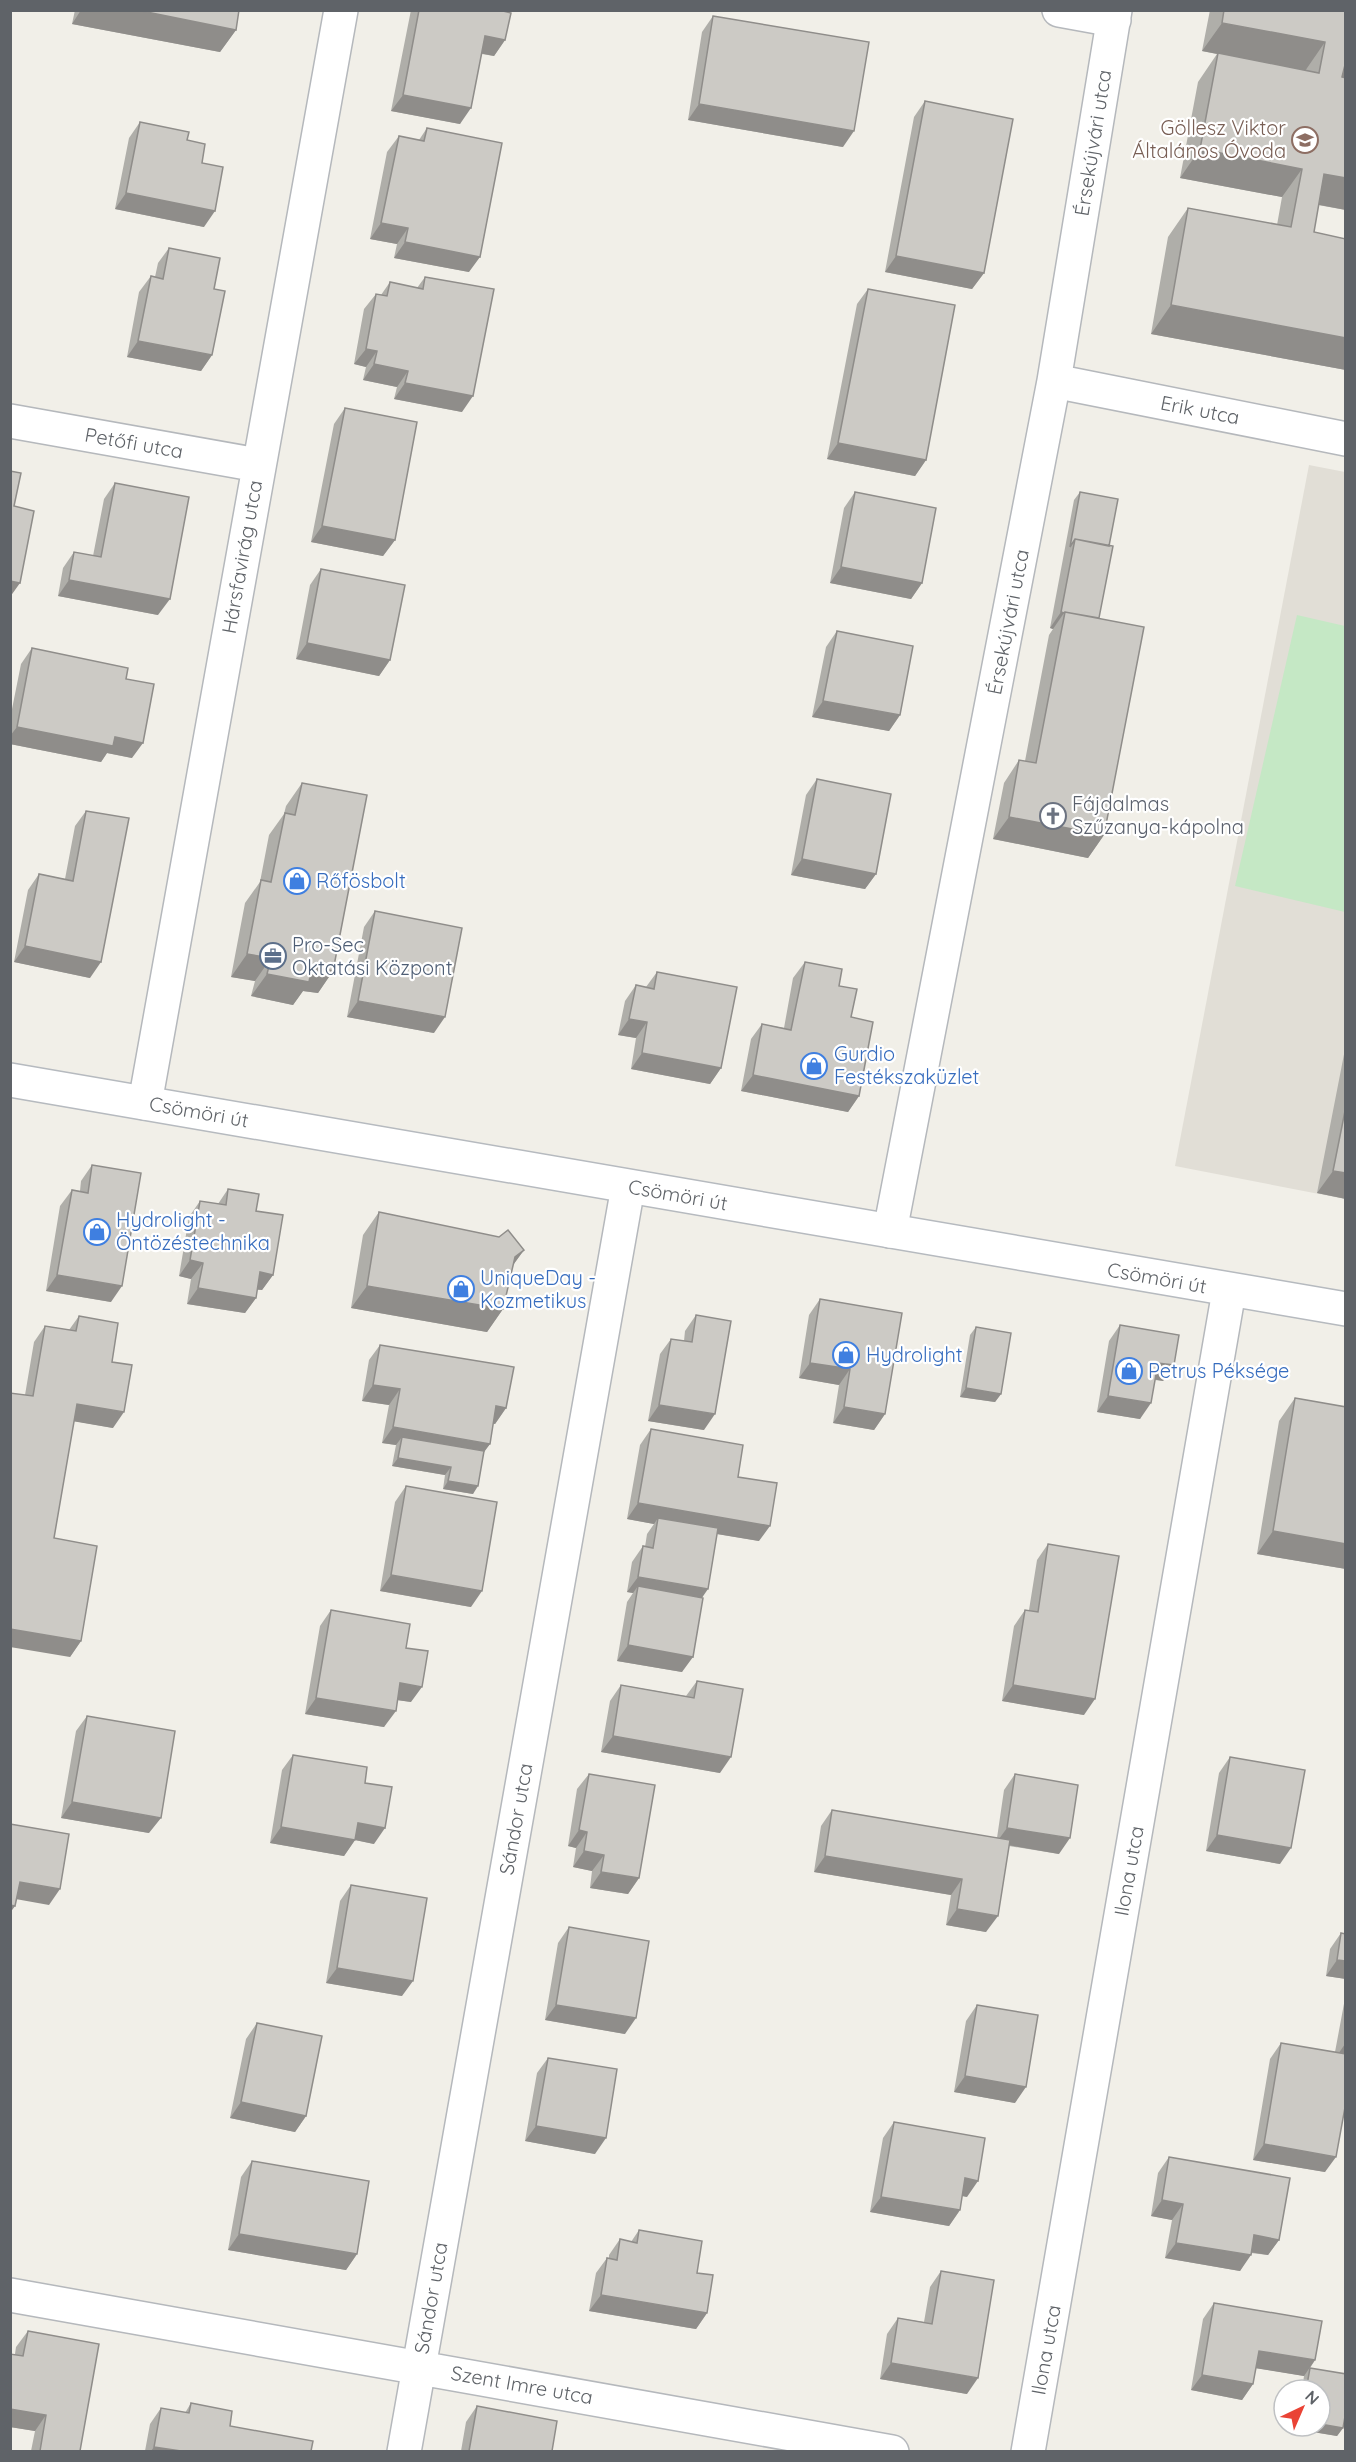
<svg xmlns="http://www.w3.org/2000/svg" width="1356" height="2462" font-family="Quicksand,sans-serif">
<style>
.education{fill:#e1ded6}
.green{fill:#c5e8c5}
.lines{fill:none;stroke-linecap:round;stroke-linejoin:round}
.street-casing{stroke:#b5b8bc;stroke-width:36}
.secondary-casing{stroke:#b6babf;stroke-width:36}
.street{stroke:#fff;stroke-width:33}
.secondary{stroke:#fff;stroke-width:33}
.wall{fill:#afaea9}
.shaded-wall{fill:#8f8d8a}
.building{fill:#cccac5;stroke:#8f8d8a;stroke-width:1.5}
.labels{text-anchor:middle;stroke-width:4.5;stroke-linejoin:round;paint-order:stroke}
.education-label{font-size:20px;fill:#785e54;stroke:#fff;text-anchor:end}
.street-label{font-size:20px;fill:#5f6368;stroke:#fff}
.worship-label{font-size:20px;fill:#5b616d;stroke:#fff;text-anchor:start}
.shop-label{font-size:20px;fill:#366cbe;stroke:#fff;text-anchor:start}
.service-label{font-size:20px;fill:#4e5e75;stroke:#fff;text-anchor:start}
</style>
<rect width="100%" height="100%" fill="#f1efe8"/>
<path class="education" d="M1309 465 1345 472V1199L1175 1166Z"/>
<path class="green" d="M1297 615 1345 626V912L1235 886Z"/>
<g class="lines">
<defs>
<path id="street" d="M1059 10 1114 20
M1054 381 1346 439
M10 421 258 465
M145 1103 341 10
M890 1231 1054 381 1115 10
M10 2295 892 2452
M404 2452 628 1187
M1028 2452 1229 1291"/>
<path id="secondary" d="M10 1080 1346 1309"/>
</defs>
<use href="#street" class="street-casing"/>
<use href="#secondary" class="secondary-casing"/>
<use href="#street" class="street"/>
<use href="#secondary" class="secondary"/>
</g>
<path class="wall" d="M75 10H239L236 30 220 52 72 24Z
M411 10H499L505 40 494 56 482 54 460 124 391 111Z
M1210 10H1346V210L1318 205 1314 232 1346 239V370L1151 334 1168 237 1188 208 1277 225 1282 197 1180 178 1198 82 1217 54 1202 51Z
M713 16 843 147 688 120 702 32Z
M925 101 984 273 972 289 885 272 914 117Z
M140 122 187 140 202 163 204 227 115 209 129 138Z
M427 128 469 272 394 258 397 244 370 239 387 152 399 136 419 140Z
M169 248 214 289 212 355 201 371 127 357 139 292 151 276 155 277 158 263Z
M425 277 462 412 394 399 397 387 363 380 366 367 354 364 364 309 376 294 381 295 390 282 417 288Z
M868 289 926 460 915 476 827 459 857 304Z
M345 408 395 540 383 556 311 542 334 424Z
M115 483 158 615 58 596 63 568 74 552 93 556 104 499Z
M855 492 922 583 911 599 830 583 844 508Z
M1080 492 1109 546 1099 618 1104 835 1088 858 993 839 1004 783 1019 760 1025 761 1049 635 1053 629 1050 628 1074 500Z
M321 569 390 660 379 676 296 659 310 585Z
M837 631 900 715 889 731 812 717 826 647Z
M32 648 126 679 132 758 107 753 101 762 10 744V719L21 664Z
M817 779 876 874 865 889 791 875 806 795Z
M302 783 333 971 318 993 303 991 293 1005 251 996 255 981 231 977 245 903 260 882 269 835 284 814 286 806Z
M86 811 90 978 14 962 28 890 39 874 65 879 75 826Z
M375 911 434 1033 347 1017 364 927Z
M805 962 839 986 851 1017 859 1096 848 1112 741 1091 751 1039 762 1024 784 1028 793 978Z
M657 972 721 1068 710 1084 631 1069 636 1038 618 1035 625 1001 636 985 646 987Z
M1346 1044V1199L1317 1193Z
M92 1165 111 1302 46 1291 60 1206 72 1190 80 1191 81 1181Z
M228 1189 256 1211 273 1275 262 1290H257L256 1298 245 1313 187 1304 191 1279 179 1276 189 1217 200 1201 218 1204Z
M379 1212 524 1250 513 1265 503 1309 487 1332 351 1308 363 1235Z
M820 1299 885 1414 874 1430 833 1423 839 1385 799 1378 809 1315Z
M696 1315 704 1430 648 1421 660 1354 671 1339 684 1341 685 1331Z
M79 1316 112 1362 113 1428 74 1421 54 1538 81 1641 70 1657 25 1395 34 1342 45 1326 69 1330Z
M1120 1325 1174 1365 1163 1381 1155 1380 1140 1419 1097 1412 1109 1341Z
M976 1327 1001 1394 995 1402 960 1397 970 1335Z
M380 1345 506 1408 495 1424 493 1423 490 1444 484 1451 473 1494 443 1489 445 1475 392 1466 396 1445 382 1443 389 1405 362 1401 369 1360Z
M1295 1398 1346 1407V1569L1257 1554 1279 1421Z
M651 1429 738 1477 759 1541 717 1534 702 1598 682 1672 617 1661 627 1602 633 1593 627 1592 632 1562 643 1546 645 1547 647 1534 654 1524 627 1519 640 1445Z
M406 1486 471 1607 380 1591 395 1502Z
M1048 1544 1084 1715 1002 1701 1014 1626 1025 1610H1029L1037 1560Z
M331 1610 406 1648 411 1702 398 1700 384 1727 305 1714 320 1626Z
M697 1681 720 1773 601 1752 610 1701 621 1685 686 1696Z
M87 1716 149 1833 61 1818 76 1731Z
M293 1755 365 1783 374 1844 355 1840 344 1856 270 1843 282 1770Z
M1230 1757 1280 1864 1206 1851 1219 1773Z
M589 1774 639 1878 628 1894 590 1888 592 1871 573 1867 576 1848 568 1846 577 1789Z
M1015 1774 1059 1854 1009 1846 986 1932 946 1925 951 1895 814 1872 821 1826 832 1810 997 1838 1004 1790Z
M351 1885 402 1996 326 1983 340 1901Z
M569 1927 625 2034 545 2020 558 1943Z
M1341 1933 1346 1934V1979L1326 1976 1330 1949Z
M1346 1993V2102L1325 2172 1253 2160 1270 2059 1281 2043 1335 2052Z
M977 2005 1015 2103 954 2092 966 2021Z
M257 2023 306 2116 295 2132 230 2118 246 2039Z
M548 2058 595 2154 525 2141 537 2073Z
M894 2122 967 2197 962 2196 960 2210 949 2226 870 2212 883 2138Z
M1169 2157 1279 2240 1268 2255 1251 2253 1240 2271 1165 2258 1172 2220 1151 2216 1158 2173Z
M252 2161 357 2254 346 2270 228 2250 241 2177Z
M639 2230 697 2273 707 2313 696 2329 589 2311 596 2273 607 2258H609V2255L620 2239 631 2242Z
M941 2271 967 2394 880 2379 887 2334 898 2318 924 2322 930 2287Z
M1214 2303 1322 2321 1315 2360 1310 2368 1346 2374V2411L1343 2428 1337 2436 1295 2429 1296 2426H1320V2390H1302L1304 2376 1256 2368 1253 2384 1242 2400 1191 2390 1203 2319Z
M28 2331 80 2451H31L35 2431 10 2427V2354H15L16 2347Z
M191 2403 230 2426 311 2451H145L150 2424 161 2408 185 2413Z
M477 2406 552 2451H461L466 2422Z"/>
<path class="shaded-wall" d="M81 10H137L236 30 220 52 72 24Z
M1222 23 1325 42 1305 71 1202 51Z
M485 36 505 40 494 56 474 52Z
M1346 50V79L1328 75Z
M403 95 471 108 460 124 391 111Z
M699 104 854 131 843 147 688 120Z
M1200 149 1302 169 1282 197 1180 178Z
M1324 174 1346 178V210L1304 202Z
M126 193 215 211 204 227 115 209Z
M381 223 408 228 397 244 370 239Z
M405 242 480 257 469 272 394 258Z
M896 256 984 273 972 289 885 272Z
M1171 305 1346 338V370L1151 334Z
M138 341 212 355 201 371 127 357Z
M366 349 377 351 366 367 354 364Z
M374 364 408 371 397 387 363 380Z
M405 383 473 396 462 412 394 399Z
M838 443 926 460 915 476 827 459Z
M322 526 395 540 383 556 311 542Z
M841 567 922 583 911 599 830 583Z
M69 580 170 599 158 615 58 596Z
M10 581 20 583 10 597Z
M1061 612 1064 613 1053 629 1050 628Z
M307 643 390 660 379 676 296 659Z
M823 701 900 715 889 731 812 717Z
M17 727 115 737 143 743 132 758 107 753 101 762 10 744V736Z
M1009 817 1104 835 1088 858 993 839Z
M802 859 876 874 865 889 791 875Z
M25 946 101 962 90 978 14 962Z
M247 954 271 958 255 981 231 977Z
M312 966 333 971 318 993 303 991 293 1005 251 996 267 974Z
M358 1001 445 1017 434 1033 347 1017Z
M629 1019 647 1022 636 1038 618 1035Z
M642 1053 721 1068 710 1084 631 1069Z
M753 1075 859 1096 848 1112 741 1091Z
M1333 1171 1346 1173V1199L1317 1193Z
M524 1250 508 1272 515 1257Z
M190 1260 203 1263 191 1279 179 1276Z
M260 1272 273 1275 262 1290 249 1288Z
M57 1275 122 1286 111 1302 46 1291Z
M367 1286 503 1309 487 1332 351 1308Z
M198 1288 256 1298 245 1313 187 1304Z
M810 1363 850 1369 839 1385 799 1378Z
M1158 1363 1174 1365 1163 1381 1147 1378Z
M373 1385 400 1389 389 1405 362 1401Z
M966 1388 1001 1394 995 1402 960 1397Z
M1108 1396 1151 1403 1140 1419 1097 1412Z
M77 1404 124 1412 113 1428 66 1420Z
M659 1405 715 1414 704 1430 648 1421Z
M496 1406 506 1408 495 1424 485 1422Z
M844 1407 885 1414 874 1430 833 1423Z
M393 1427 490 1444 479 1459 402 1437 396 1445 382 1443Z
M398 1458 451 1467 445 1475 392 1466Z
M448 1481 478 1486 473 1494 443 1489Z
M638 1503 770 1526 759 1541 657 1524 658 1518 654 1524 627 1519Z
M1273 1531 1346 1544V1569L1257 1554Z
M391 1575 482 1591 471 1607 380 1591Z
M638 1577 708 1589 697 1605 638 1586 633 1593 627 1592Z
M10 1629 81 1641 70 1657 10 1647Z
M628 1645 693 1657 682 1672 617 1661Z
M400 1683 422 1687 411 1702 389 1699Z
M1013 1685 1095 1699 1084 1715 1002 1701Z
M316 1698 396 1711 384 1727 305 1714Z
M613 1736 731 1757 720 1773 601 1752Z
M72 1802 161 1818 149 1833 61 1818Z
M358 1823 385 1828 374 1844 355 1840 344 1856 270 1843 281 1827Z
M1007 1828 1070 1838 1059 1854 996 1843Z
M579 1830 587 1832 576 1848 568 1846Z
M1217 1835 1291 1848 1280 1864 1206 1851Z
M584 1851 604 1855 592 1871 573 1867Z
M825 1856 962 1879 951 1895 814 1872Z
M601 1872 639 1878 628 1894 590 1888Z
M20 1882 60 1889 49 1905 10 1898Z
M10 1905 15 1906 10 1913Z
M957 1909 998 1916 986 1932 946 1925Z
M1337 1960 1346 1961V1979L1326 1976Z
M337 1968 413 1981 402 1996 326 1983Z
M556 2005 636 2018 625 2034 545 2020Z
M1345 2044 1346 2062 1334 2060Z
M965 2076 1026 2087 1015 2103 954 2092Z
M241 2102 306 2116 295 2132 230 2118Z
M536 2126 606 2138 595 2154 525 2141Z
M1264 2144 1336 2157 1325 2172 1253 2160Z
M965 2178 978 2181 967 2197 954 2194Z
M881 2197 960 2210 949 2226 870 2212Z
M1162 2200 1183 2204 1172 2220 1151 2216Z
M239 2234 357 2254 346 2270 228 2250Z
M1254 2235 1279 2240 1268 2255 1243 2251Z
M1176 2243 1251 2255 1240 2271 1165 2258Z
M601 2295 707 2313 696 2329 589 2311Z
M1259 2351 1315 2360 1304 2376 1248 2367Z
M891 2363 978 2378 967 2394 880 2379Z
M1202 2375 1253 2384 1242 2400 1191 2390Z
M10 2409 46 2415 35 2431 10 2427Z
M1320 2424 1343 2428 1337 2436 1295 2429 1298 2426H1320Z
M154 2447 181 2451H151Z"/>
<path class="building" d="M137 10H239L236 30Z
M419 10H499L511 13 505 40 485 36 471 108 403 95Z
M1224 10H1346V61L1342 77 1346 78V178L1324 174 1314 232 1346 239V338L1171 305 1188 208 1291 227 1302 169 1200 149 1218 53 1319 73 1325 42 1222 23Z
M713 16 869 42 854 131 699 104Z
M925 101 1013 119 984 273 896 256Z
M140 122 189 132 187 140 205 144 202 163 223 167 215 211 126 193Z
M427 128 502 143 480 257 405 242 408 228 381 223 399 136 424 141Z
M169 248 220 258 214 289 225 291 212 355 138 341 151 276 163 279Z
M425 277 494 289 473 396 405 383 408 371 374 364 377 351 366 349 376 294 387 296 390 282 423 289Z
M868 289 955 305 926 460 838 443Z
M345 408 417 422 395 540 322 526Z
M10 471 21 473 14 506 34 511 20 583 10 581Z
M115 483 189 497 170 599 69 580 74 552 101 557Z
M855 492 936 508 922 583 841 567Z
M1080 492 1118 499 1109 546 1075 539 1070 547Z
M1075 539 1113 546 1099 618 1065 612 1064 613 1061 612Z
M321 569 405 585 390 660 307 643Z
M1065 612 1144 627 1104 835 1009 817 1019 760 1036 763Z
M837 631 913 646 900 715 823 701Z
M32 648 128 668 126 679 154 684 143 743 115 737 113 746 17 727Z
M817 779 891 794 876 874 802 859Z
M302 783 367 795 333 971 312 966 309 982 267 974 271 958 247 954 261 880 271 882 285 813 295 815Z
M86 811 129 818 101 962 25 946 39 874 73 881Z
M375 911 462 928 445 1017 358 1001Z
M805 962 842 969 839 986 857 989 851 1017 873 1022 859 1096 753 1075 762 1024 791 1030Z
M657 972 737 987 721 1068 642 1053 647 1022 629 1019 636 985 654 989Z
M1346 1106V1173L1333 1171Z
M92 1165 141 1173 122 1286 57 1275 72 1190 88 1193Z
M228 1189 259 1194 256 1211 283 1215 273 1275 260 1272 256 1298 198 1288 203 1263 190 1260 200 1201 226 1205Z
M379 1212 499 1237 508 1230 524 1250 515 1257 503 1309 367 1286Z
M820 1299 902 1313 885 1414 844 1407 850 1369 810 1363Z
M696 1315 731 1321 715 1414 659 1405 671 1339 692 1342Z
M79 1316 118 1323 112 1362 132 1365 124 1412 77 1404 54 1538 97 1546 81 1641 10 1629V1393L33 1396 45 1326 76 1331Z
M1120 1325 1179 1335 1174 1365 1158 1363 1151 1403 1108 1396Z
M976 1327 1011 1333 1001 1394 966 1388Z
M380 1345 514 1367 506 1408 496 1406 490 1444 393 1427 400 1389 373 1385Z
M1295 1398 1346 1407V1544L1273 1531Z
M651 1429 743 1445 738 1477 777 1483 770 1526 638 1503Z
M402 1437 484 1451 478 1486 448 1481 451 1467 398 1458Z
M406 1486 497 1502 482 1591 391 1575Z
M658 1518 718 1528 708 1589 638 1577 643 1546 653 1548Z
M1048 1544 1119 1556 1095 1699 1013 1685 1025 1610 1038 1612Z
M638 1586 703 1598 693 1657 628 1645Z
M331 1610 410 1624 406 1648 428 1651 422 1687 400 1683 396 1711 316 1698Z
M697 1681 743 1689 731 1757 613 1736 621 1685 694 1698Z
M87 1716 175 1731 161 1818 72 1802Z
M293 1755 367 1767 365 1783 392 1787 385 1828 358 1823 355 1840 281 1827Z
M1230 1757 1305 1770 1291 1848 1217 1835Z
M589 1774 655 1785 639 1878 601 1872 604 1855 584 1851 587 1832 579 1830Z
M1015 1774 1078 1785 1070 1838 1007 1828Z
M832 1810 1010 1840 998 1916 957 1909 962 1879 825 1856Z
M10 1824 69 1834 60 1889 20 1882 15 1906 10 1905Z
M351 1885 427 1898 413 1981 337 1968Z
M569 1927 649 1941 636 2018 556 2005Z
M1341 1933 1346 1934V1961L1337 1960Z
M977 2005 1038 2015 1026 2087 965 2076Z
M257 2023 322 2036 306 2116 241 2102Z
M1281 2043 1346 2054V2102L1336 2157 1264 2144Z
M548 2058 617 2069 606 2138 536 2126Z
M894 2122 985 2138 978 2181 965 2178 960 2210 881 2197Z
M1169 2157 1290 2178 1279 2240 1254 2235 1251 2255 1176 2243 1183 2204 1162 2200Z
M252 2161 369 2181 357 2254 239 2234Z
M639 2230 702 2241 697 2273 713 2275 707 2313 601 2295 607 2258 617 2260 620 2239 637 2243Z
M941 2271 994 2280 978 2378 891 2363 898 2318 932 2324Z
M1214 2303 1322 2321 1315 2360 1259 2351 1253 2384 1202 2375Z
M28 2331 99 2344 80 2451H40L46 2415 10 2409V2354L23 2356Z
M1310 2368 1346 2374V2411L1343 2428 1320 2424V2390H1306Z
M191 2403 232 2411 230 2426 313 2441 311 2451H181L154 2447 161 2408 189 2413Z
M477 2406 557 2421 552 2451H469Z"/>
<defs>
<symbol id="school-ring" viewBox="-11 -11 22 22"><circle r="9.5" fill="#fff" stroke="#8d6e63" stroke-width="1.5"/><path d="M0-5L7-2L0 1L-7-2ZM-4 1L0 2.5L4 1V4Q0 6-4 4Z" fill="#8d6e63"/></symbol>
<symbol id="church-ring" viewBox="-11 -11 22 22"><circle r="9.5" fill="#fff" stroke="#6b7280" stroke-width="1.5"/><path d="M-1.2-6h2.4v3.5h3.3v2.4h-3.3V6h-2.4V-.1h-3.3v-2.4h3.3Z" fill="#6b7280"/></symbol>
<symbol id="shop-ring" viewBox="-11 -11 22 22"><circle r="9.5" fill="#fff" stroke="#3f7fe0" stroke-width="1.5"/><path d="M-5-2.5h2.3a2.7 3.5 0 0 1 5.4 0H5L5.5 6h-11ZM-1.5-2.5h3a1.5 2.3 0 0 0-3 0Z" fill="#3f7fe0"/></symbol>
<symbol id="office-ring" viewBox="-11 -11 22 22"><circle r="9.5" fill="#fff" stroke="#5c6f8a" stroke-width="1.5"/><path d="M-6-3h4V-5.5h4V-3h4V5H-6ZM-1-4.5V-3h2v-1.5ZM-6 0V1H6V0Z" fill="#5c6f8a"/></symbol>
</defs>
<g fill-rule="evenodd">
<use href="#school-ring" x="1290" y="125" width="30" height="30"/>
<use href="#church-ring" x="1038" y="801" width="30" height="30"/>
<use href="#shop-ring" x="282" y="866" width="30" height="30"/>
<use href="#office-ring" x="258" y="941" width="30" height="30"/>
<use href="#shop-ring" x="799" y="1051" width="30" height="30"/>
<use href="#shop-ring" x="82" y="1217" width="30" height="30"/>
<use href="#shop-ring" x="446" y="1274" width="30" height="30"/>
<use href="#shop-ring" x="831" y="1340" width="30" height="30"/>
<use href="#shop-ring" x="1114" y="1356" width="30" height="30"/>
</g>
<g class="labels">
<g class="education-label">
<text x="1286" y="135">Göllesz Viktor<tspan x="1286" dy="23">Általános Óvoda</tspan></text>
</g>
<g class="street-label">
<text transform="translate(1093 143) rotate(-81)" y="7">Érsekújvári utca</text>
<text transform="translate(1200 410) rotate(11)" y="7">Erik utca</text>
<text transform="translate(134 443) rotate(10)" y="7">Petőfi utca</text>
<text transform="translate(242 557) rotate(-80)" y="7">Hársfavirág utca</text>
<text transform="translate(1008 622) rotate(-79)" y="7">Érsekújvári utca</text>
<text transform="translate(199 1112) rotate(10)" y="7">Csömöri út</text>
<text transform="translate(678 1195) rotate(10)" y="7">Csömöri út</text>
<text transform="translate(1157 1278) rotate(10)" y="7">Csömöri út</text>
<text transform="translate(516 1819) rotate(-80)" y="7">Sándor utca</text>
<text transform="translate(1129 1871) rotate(-80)" y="7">Ilona utca</text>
<text transform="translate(431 2298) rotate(-80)" y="7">Sándor utca</text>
<text transform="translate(1046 2350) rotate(-80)" y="7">Ilona utca</text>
<text transform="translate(522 2385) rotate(10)" y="7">Szent Imre utca</text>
</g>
<g class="worship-label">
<text x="1072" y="811">Fájdalmas<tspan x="1072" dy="23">Szűzanya-kápolna</tspan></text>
</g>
<g class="shop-label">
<text x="316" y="888">Rőfösbolt</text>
<text x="834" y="1061">Gurdio<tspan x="834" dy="23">Festékszaküzlet</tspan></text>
<text x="116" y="1227">Hydrolight -<tspan x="116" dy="23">Öntözéstechnika</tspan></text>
<text x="480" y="1285">UniqueDay -<tspan x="480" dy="23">Kozmetikus</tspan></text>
<text x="866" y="1362">Hydrolight</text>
<text x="1148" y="1378">Petrus Péksége</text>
</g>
<g class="service-label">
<text x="292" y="952">Pro-Sec<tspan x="292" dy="23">Oktatási Központ</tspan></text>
</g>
</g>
<rect width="1356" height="2462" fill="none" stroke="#5f6368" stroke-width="24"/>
<g transform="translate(1302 2408) rotate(44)"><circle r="28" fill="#ffffff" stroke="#bfc1c3" stroke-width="1.5"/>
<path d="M0-4.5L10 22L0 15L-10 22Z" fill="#ea4335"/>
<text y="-9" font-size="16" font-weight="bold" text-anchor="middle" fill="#5f6368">N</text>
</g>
</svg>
